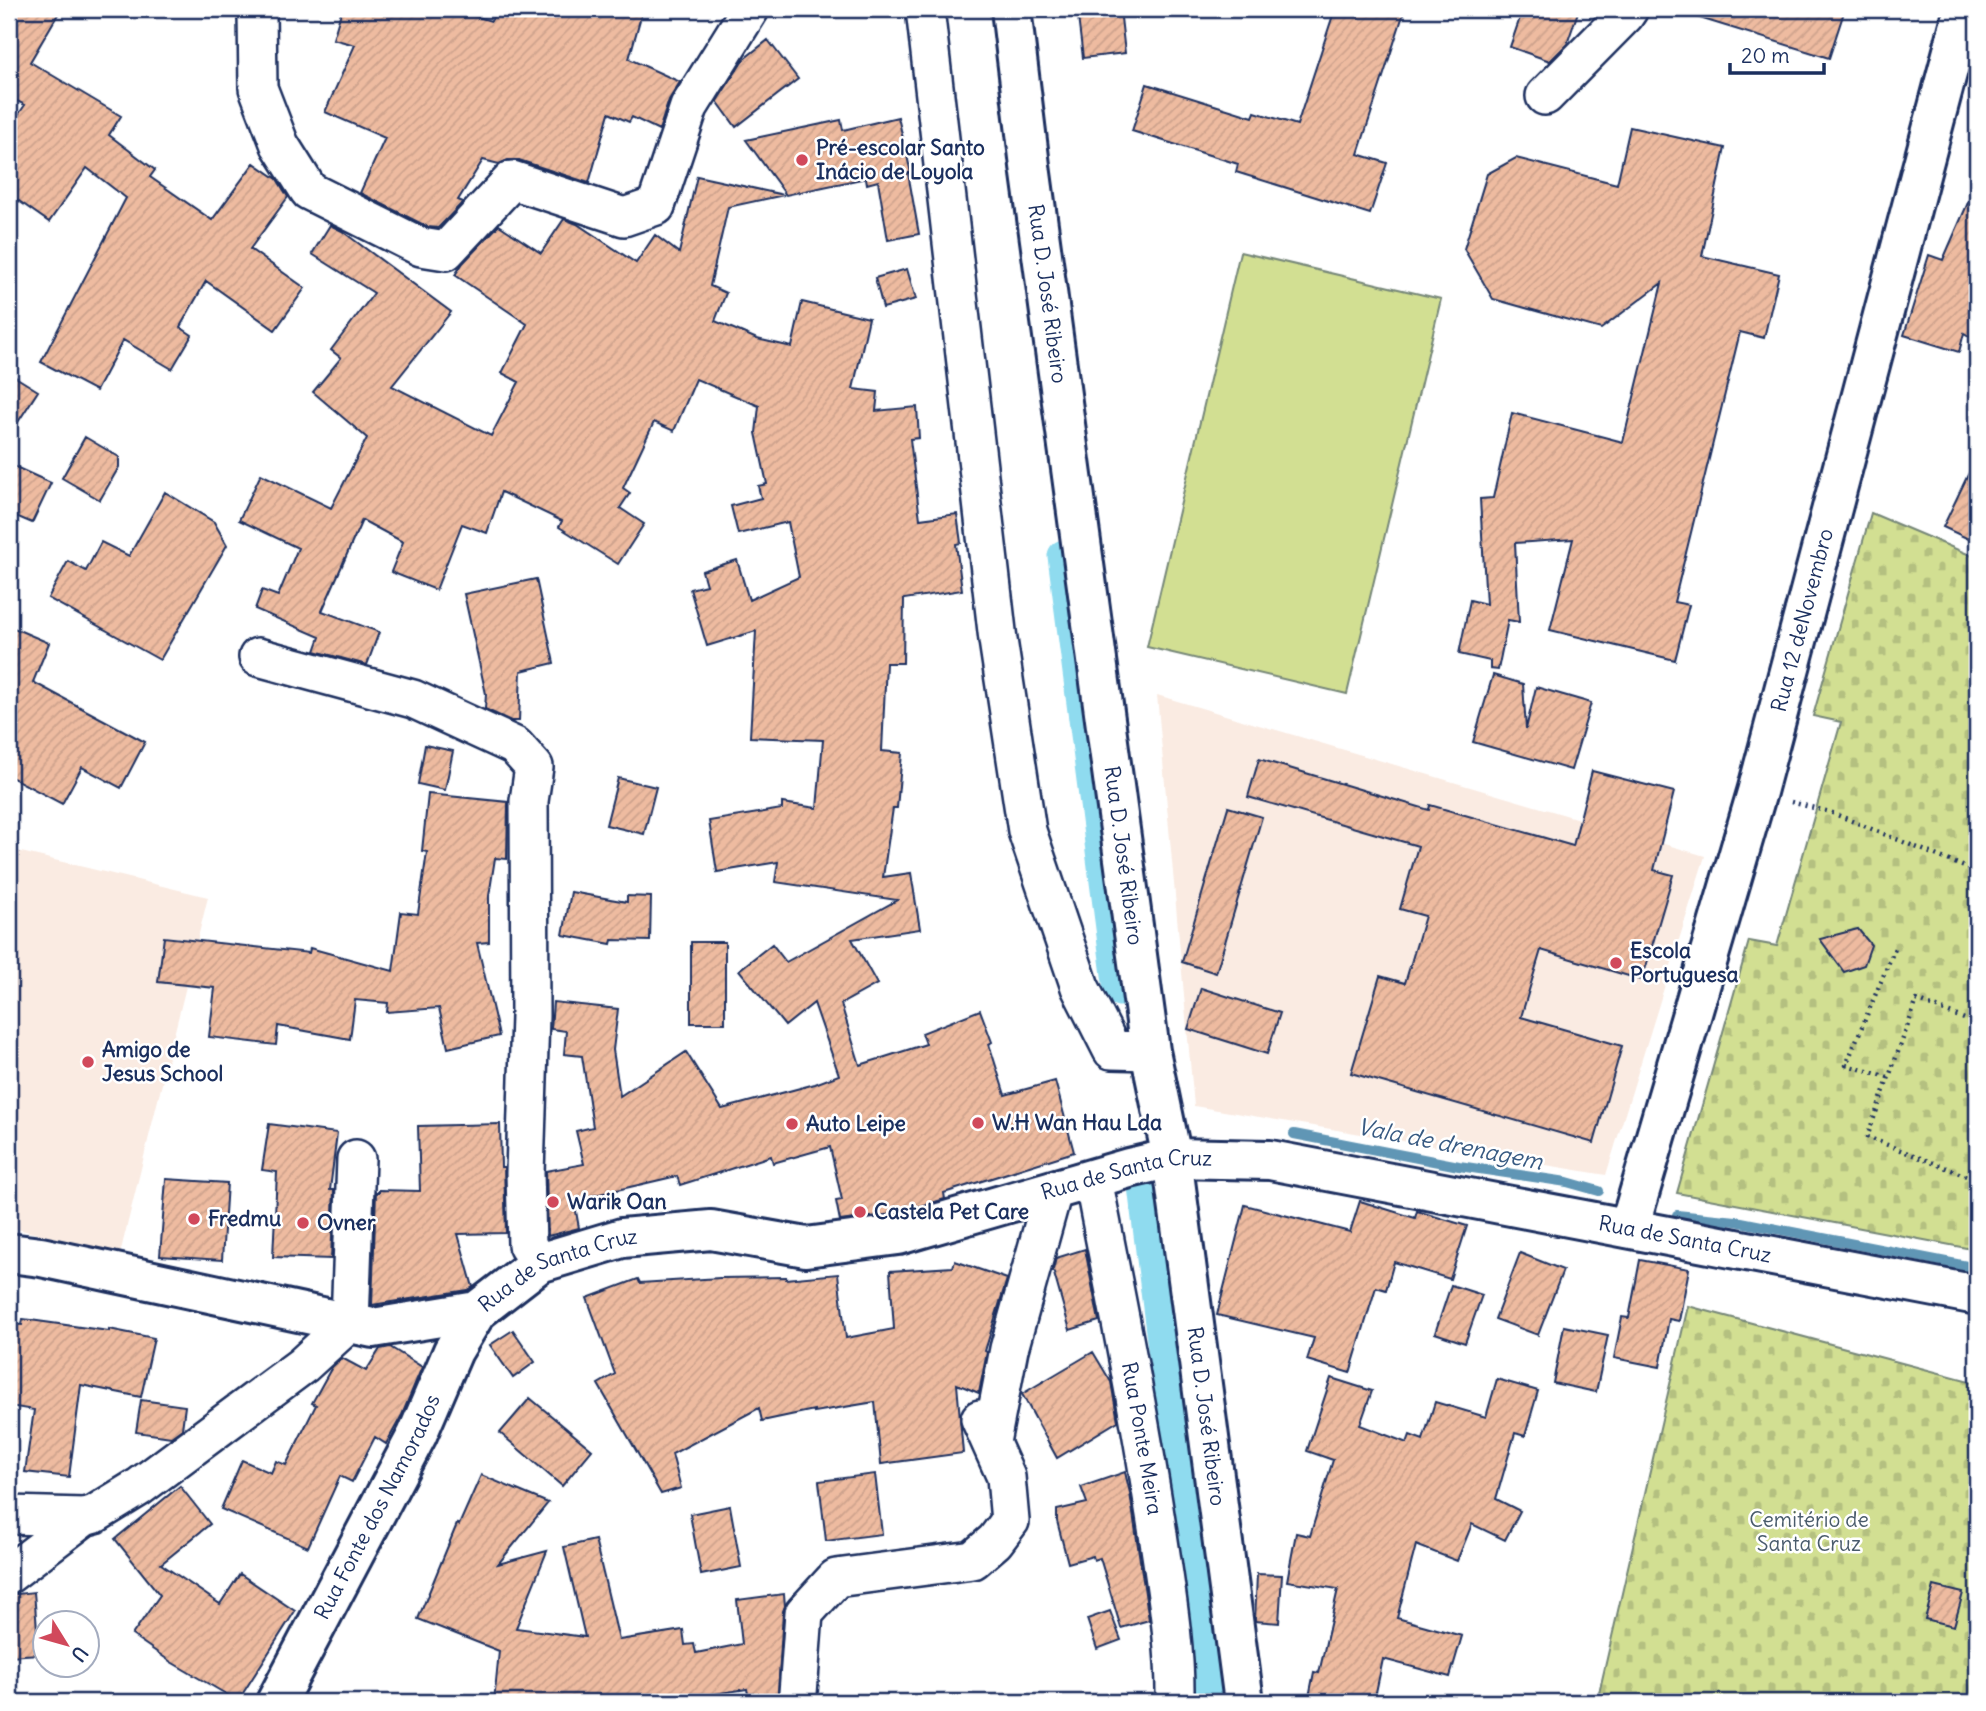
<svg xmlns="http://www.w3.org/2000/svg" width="1986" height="1711" font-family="Delius,sans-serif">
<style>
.built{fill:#faebe2}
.cemetery{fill:url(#cemetery-stones);stroke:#768778;stroke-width:2}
.garden{fill:#d2df92;stroke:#768778;stroke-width:2}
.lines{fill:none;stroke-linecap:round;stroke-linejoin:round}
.stream{stroke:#6196b5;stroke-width:10}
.canal{stroke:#8fdbef;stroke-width:33}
.building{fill:url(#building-hatch);stroke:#1b2f5e;stroke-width:2}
.street-casing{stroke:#1b2f5e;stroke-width:42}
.secondary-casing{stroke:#1b2f5e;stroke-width:44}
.path{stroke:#1b2f5e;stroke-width:4.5;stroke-dasharray:2 5;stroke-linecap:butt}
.street{stroke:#fff;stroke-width:37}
.secondary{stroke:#fff;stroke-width:38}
.poi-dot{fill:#d1495b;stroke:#fff;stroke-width:2.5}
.labels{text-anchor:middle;stroke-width:5;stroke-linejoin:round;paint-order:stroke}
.poi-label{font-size:21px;font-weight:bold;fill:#1b2f5e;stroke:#fff;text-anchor:start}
.street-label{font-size:21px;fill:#1b2f5e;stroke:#fff}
.park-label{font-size:21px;fill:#495b6b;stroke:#fff}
.water-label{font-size:23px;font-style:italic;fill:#385a82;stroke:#fff}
</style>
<defs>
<pattern id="cemetery-stones" width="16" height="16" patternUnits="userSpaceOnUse" patternTransform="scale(1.75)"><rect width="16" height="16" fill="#d2df92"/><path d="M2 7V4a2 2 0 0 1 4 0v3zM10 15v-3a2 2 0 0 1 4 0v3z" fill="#b4c080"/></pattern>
<pattern id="building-hatch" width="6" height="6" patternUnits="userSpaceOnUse" patternTransform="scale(1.75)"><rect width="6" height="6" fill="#eebba0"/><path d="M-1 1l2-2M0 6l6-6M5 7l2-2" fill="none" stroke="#cca18c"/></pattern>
</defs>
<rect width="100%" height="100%" fill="#fff"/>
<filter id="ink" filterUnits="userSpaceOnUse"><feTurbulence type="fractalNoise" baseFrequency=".0143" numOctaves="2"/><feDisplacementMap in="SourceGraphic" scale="14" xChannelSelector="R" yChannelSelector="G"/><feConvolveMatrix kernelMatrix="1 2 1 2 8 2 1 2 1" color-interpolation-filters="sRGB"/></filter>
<g filter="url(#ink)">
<path class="built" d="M1157 695 1705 856 1606 1175 1194 1106Z
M17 851 208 897 120 1254 9 1227V886Z"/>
<path class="cemetery" d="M1871 513 1977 558V1250L1677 1193 1749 941 1777 946 1841 722 1813 716Z
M1688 1306 1977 1383V1702H1597Z"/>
<path class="garden" d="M1240 252 1441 299 1347 694 1147 647Z"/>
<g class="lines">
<path class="stream" d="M1294 1134 1459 1166 1567 1182 1599 1191
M1677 1215 1736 1221 1977 1268"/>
<path class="canal" d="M1064 556 1120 990
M1144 1186 1208 1702"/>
</g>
<path class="building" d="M9 9H61L30 62 121 116 109 135 155 170 150 177 212 220 254 163 277 179 288 197 250 249 305 288 275 330 206 281 180 327 192 335 172 369 123 340 96 391 41 362 126 198 87 168 49 222 9 194V128L25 105 9 97Z
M342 9H453L491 21 497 9H643L629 59 680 82 669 100 659 130 632 117 629 122 609 113 589 183 519 160H508L499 164 483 160 458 200 463 202 438 228 428 227 360 193 385 138 325 112 355 45 333 39Z
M1077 9H1120L1125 53 1083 58Z
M1335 9H1405L1358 154 1387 163 1370 214 1236 172 1238 164 1132 131 1147 84 1253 117 1255 112 1297 125Z
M1523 9H1579L1567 44 1550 61 1510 47Z
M1691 9H1845L1829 58 1690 15Z
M768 40 798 79 736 127 717 101 744 59Z
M898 117 911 173H908L919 234 888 240 878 181 867 184 866 178 786 195 746 140 841 120 843 130Z
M1630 127 1725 148 1702 256 1779 274 1764 338 1740 332 1674 602 1689 605 1675 660 1550 630 1573 539 1515 543 1519 622 1508 620 1498 670 1490 669V661L1459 654 1470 600 1486 604 1480 499 1493 498 1512 413 1623 442 1662 283 1601 329 1493 299 1464 249 1487 174 1516 158 1617 184Z
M697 176 784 195 728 207 710 286 726 293 715 321 757 339 792 347 802 302 869 318 853 389 878 392 876 411 917 407 919 438 910 439 920 519 957 514 961 543 956 544 962 590 904 599 903 663H886L882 751 902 753 897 808H893L883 877 911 873 920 929 852 939 877 984 841 1004 860 1065 926 1044 922 1033 980 1010 992 1042 989 1044 1005 1095 1055 1081 1074 1152 944 1193 945 1199 894 1214 840 1221 836 1201 842 1200 830 1147 773 1163 771 1156 680 1185 677 1176 574 1200 579 1228 548 1236 546 1171 584 1164 576 1131 593 1127 582 1056 564 1054 566 1031 551 1029 553 1002 618 1009 613 1050 620 1096 686 1052 722 1109 815 1084 839 1075 814 1003 785 1026 739 970 772 944 786 962 897 900 775 882 778 862 717 872 709 821 782 809V803L817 808 823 740 750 737 756 631 707 646 690 589 706 585 702 571 737 560 749 600 799 577 788 522 738 534 731 506 761 498 758 486 767 484 756 433 759 406 696 379 674 431 654 422 623 488 630 493 620 508 644 524 618 564 559 527 562 521 501 492 487 533 462 524 436 590 391 572 403 542 362 520 322 611 379 632 367 665 315 651 320 637 255 609 262 590 278 596 298 548 239 520 261 474 331 508 367 438 313 392 341 358 331 350 374 293 312 254 330 225 342 231 451 312 392 386 491 436 519 382 502 373 527 324 455 275 463 263 499 225 541 253 564 219 577 224 636 263 655 235 679 253Z
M1977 182V341L1964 333 1959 352 1904 335 1929 255 1943 260Z
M907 269 916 299 883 308 875 278Z
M9 373 38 391 9 436Z
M85 437 119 457V467L100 500 62 478Z
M1977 456V543L1943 527Z
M9 464 51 483 32 523 9 513Z
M165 492 214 522 227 545 160 660 48 598 68 561 86 571 101 542 129 556Z
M536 579 554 663 521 671 519 721H511L485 709 486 694 464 594Z
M9 626 49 643 33 682 145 742 121 788 82 767 62 804 9 776Z
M1493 675 1523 684 1526 729 1536 687 1591 703 1571 770 1473 742Z
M425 745 453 751 445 790 418 784Z
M1259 759 1429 810 1430 805 1573 846 1592 771 1674 792 1654 870 1673 875 1642 980 1541 950 1521 1017 1622 1046 1594 1143 1351 1073 1380 976 1405 983 1425 916 1400 909 1418 846 1248 797Z
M618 778 656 787 644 834 606 825Z
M428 794 508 802 507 859 495 858 489 896V942L477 943 499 1036 448 1048 439 1008 387 1012 388 1003 355 1000 350 1039 278 1026 276 1045 209 1037 215 988 158 982 164 937 309 953 310 948 393 971 401 912 418 914 427 852 422 851Z
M1228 807 1262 817 1216 973 1182 962Z
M571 892 627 902V896L651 897 650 941 612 940 611 944 563 935Z
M1858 929 1871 945 1864 965 1844 972 1820 939Z
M691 942H725V1023H691Z
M1201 988 1280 1013 1267 1054 1188 1029Z
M269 1124 337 1133 330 1190H334L331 1259 273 1257 277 1172 262 1170Z
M500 1124 501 1167H504L506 1233 458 1234 473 1287 468 1290 372 1305 376 1192H379V1190L420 1191 418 1126Z
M166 1179 227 1183 222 1260 160 1256Z
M1360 1201 1415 1218 1417 1211 1467 1226 1450 1279 1394 1262 1386 1290 1376 1287 1350 1373 1307 1360 1314 1338 1217 1315 1245 1205 1350 1232Z
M1085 1249 1099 1321 1070 1330 1053 1270 1056 1258Z
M1520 1253 1563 1270 1538 1335 1495 1319Z
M1640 1260 1689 1269 1679 1321 1669 1319 1660 1367 1614 1358 1622 1317 1629 1318Z
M955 1261 1007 1279 985 1351 987 1352 979 1393 957 1384 963 1453 881 1464 875 1402 814 1412V1410L762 1421 759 1408 672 1454 681 1488 661 1494 598 1384 615 1374 587 1298 638 1279 640 1283 720 1278 786 1277V1279L838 1274 846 1338 894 1329 890 1271 953 1267Z
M1451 1285 1482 1295 1465 1343 1435 1333Z
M23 1319 109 1331V1329L154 1338 141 1397 81 1385 69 1477 25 1472 34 1410 9 1406V1324L22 1325Z
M1564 1326 1608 1335 1596 1392 1553 1383Z
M513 1330 535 1362 513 1378 490 1345Z
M390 1347 422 1367 402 1415 386 1444 375 1437 352 1482 340 1476 308 1547 221 1509 242 1460 271 1473 276 1461 286 1465 316 1405 312 1403 332 1367 342 1358 366 1371 380 1349Z
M1093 1352 1111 1382 1118 1421 1057 1458 1022 1394Z
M1331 1378 1372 1391 1360 1425 1407 1443 1410 1435 1423 1440 1435 1402 1486 1417 1497 1379 1538 1391 1525 1436 1515 1433 1496 1499 1520 1511 1505 1540 1472 1524 1457 1561 1416 1545 1397 1618 1462 1636 1450 1677 1383 1659 1374 1702H1333L1309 1697 1314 1672 1319 1673 1338 1589 1287 1581 1296 1533 1310 1536 1333 1460 1307 1451Z
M530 1398 592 1450 562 1486 500 1433Z
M141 1400 185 1406 182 1429 171 1437 136 1432Z
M1125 1472 1130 1493 1149 1620 1121 1628 1100 1558 1094 1560 1093 1556 1068 1563 1057 1521V1510L1087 1503 1081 1487Z
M875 1474 882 1534 826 1541 819 1481Z
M481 1475 548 1503 498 1564 547 1551 516 1628 585 1637 564 1547 595 1540 619 1640 683 1630 685 1645 694 1644 696 1653 742 1644 737 1600 784 1594 785 1606 783 1611 778 1695 749 1699 747 1689 663 1702H494L499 1651 418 1619 457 1524 459 1525Z
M180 1486 210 1524 161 1564 220 1604 240 1574 295 1611 238 1701 171 1662 132 1635 160 1595 115 1539Z
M730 1506 741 1567 701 1575 690 1514Z
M1257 1574 1282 1575 1279 1623 1255 1621Z
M1934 1586 1963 1593 1954 1626 1925 1619Z
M34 1592 39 1654 9 1656V1595Z
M1110 1611 1121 1640 1097 1649 1087 1619Z"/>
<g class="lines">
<defs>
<g id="street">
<path d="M925 9 998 640 1027 831 1080 987 1112 1050 1150 1051"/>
<path d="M257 12 258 88 280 145 309 191 421 247 446 251 512 180 624 217 656 206 689 107 750 9"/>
<path d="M1545 96 1625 15 1629 9"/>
<path d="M258 657 413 699 515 746 534 767 529 801 530 1016 525 1173 527 1245 539 1263"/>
<path id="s1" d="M1093 1179C1116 1297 1140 1415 1158 1534 1166 1589 1176 1646 1175 1702"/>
<path d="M991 1442 1009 1349 1053 1191"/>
<path d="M9 1515 84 1517"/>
<path d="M9 1574 84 1517 95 1514 139 1487 303 1365 350 1322 356 1159"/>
<path d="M798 1693 804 1613 836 1578 973 1560 995 1541 1010 1521 1006 1477 980 1419"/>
</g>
<g id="secondary">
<path id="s2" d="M1011 9 1030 166 1150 1051 1172 1158 1244 1702"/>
<path id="s3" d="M1629 1228 1757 792 1964 9"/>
<path id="s4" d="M9 1253 41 1257 373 1328 477 1311 539 1263 622 1238 711 1230 806 1247 898 1235 1129 1168 1172 1158 1270 1160 1977 1295"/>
<path id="s5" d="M276 1702 417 1435 453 1351 477 1311"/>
</g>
</defs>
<use href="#street" class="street-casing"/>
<use href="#secondary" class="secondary-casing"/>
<path class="path" d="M1791 802 1830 812 1977 872
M1977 1024 1917 1000 1867 1137 1977 1180
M1888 1077 1846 1065 1895 948"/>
<use href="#street" class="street"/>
<use href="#secondary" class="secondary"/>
</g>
</g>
<g class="poi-dot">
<circle cx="802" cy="160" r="7"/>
<circle cx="1616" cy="963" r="7"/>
<circle cx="88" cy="1062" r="7"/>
<circle cx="978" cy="1123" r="7"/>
<circle cx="792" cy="1124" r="7"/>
<circle cx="553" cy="1202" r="7"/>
<circle cx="860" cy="1212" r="7"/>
<circle cx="194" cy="1219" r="7"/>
<circle cx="303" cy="1223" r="7"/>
</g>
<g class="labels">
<g class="poi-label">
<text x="816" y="155">Pré-escolar Santo<tspan x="816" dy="24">Inácio de Loyola</tspan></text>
<text x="1630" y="958">Escola<tspan x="1630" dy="24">Portuguesa</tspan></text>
<text x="102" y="1057">Amigo de<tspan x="102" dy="24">Jesus School</tspan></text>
<text x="992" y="1130">W.H Wan Hau Lda</text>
<text x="806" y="1131">Auto Leipe</text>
<text x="567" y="1209">Warik Oan</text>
<text x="874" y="1219">Castela Pet Care</text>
<text x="208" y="1226">Fredmu</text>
<text x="317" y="1230">Ovner</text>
</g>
<g class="street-label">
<text dy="7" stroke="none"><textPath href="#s2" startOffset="287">Rua D. José Ribeiro</textPath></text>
<text dy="7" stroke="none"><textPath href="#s3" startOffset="632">Rua 12 deNovembro</textPath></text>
<text dy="7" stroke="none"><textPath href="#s2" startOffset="854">Rua D. José Ribeiro</textPath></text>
<text dy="7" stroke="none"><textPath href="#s4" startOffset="1158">Rua de Santa Cruz</textPath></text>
<text dy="7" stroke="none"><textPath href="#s4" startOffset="1726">Rua de Santa Cruz</textPath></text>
<text dy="7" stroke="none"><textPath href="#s4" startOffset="570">Rua de Santa Cruz</textPath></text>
<text dy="7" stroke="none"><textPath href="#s2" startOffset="1421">Rua D. José Ribeiro</textPath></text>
<text dy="7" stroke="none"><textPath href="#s1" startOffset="264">Rua Ponte Meira</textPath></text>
<text dy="7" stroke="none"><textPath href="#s5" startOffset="220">Rua Fonte dos Namorados</textPath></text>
</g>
<g class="park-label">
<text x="1809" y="1527">Cemitério de<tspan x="1809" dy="24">Santa Cruz</tspan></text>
</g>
<g class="water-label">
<text transform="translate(1450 1144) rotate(11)" y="8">Vala de drenagem</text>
</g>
</g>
<rect width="1986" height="1711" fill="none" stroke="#fff" stroke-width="35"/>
<rect x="18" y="18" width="1951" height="1676" fill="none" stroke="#1b2f5e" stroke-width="2.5" filter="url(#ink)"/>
<g transform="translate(66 1644) rotate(127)"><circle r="33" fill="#ffffff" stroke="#a4acbf" stroke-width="2"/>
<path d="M0-5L12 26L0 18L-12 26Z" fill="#d1495b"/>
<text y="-10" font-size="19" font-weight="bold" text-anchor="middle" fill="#1b2f5e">U</text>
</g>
<path d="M1730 63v10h94v-10" fill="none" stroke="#1b2f5e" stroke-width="3.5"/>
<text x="1741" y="63" font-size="21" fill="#1b2f5e" stroke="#ffffff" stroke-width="5" paint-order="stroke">20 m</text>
</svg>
